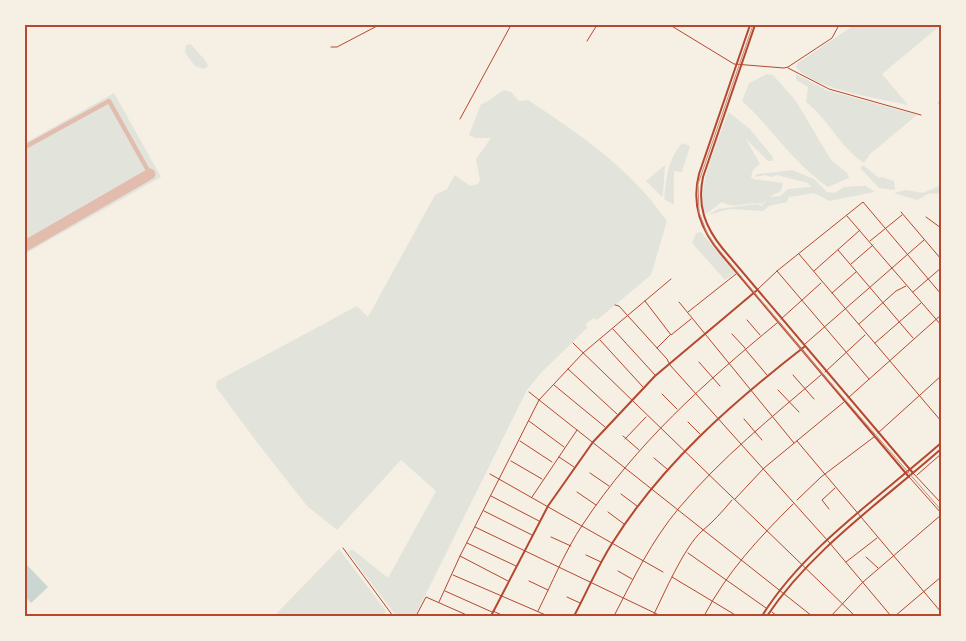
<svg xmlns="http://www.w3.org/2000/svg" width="966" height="641" font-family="Inter,sans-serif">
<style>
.green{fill:#e2e4dc}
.water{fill:#c9d6d2}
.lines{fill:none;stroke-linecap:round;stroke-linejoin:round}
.taxiway{stroke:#e2bdae;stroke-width:4.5}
.runway{stroke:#e2bdae;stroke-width:11}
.minor{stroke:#b5482f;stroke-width:1}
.tertiary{stroke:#b5482f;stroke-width:2}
.secondary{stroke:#b5482f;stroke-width:2}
.tram{stroke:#cf8b77;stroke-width:1}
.neatline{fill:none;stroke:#b5482f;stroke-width:2}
</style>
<rect width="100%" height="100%" fill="#f6efe4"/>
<path class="green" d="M854 25H941L882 74 908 105C882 99 812 89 796 67L798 63Z
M191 44C197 53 204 56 208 66L204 69 195 66 185 53 186 45Z
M767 74 773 75 796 101 831 160 847 173 849 178 828 187C794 164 772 128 742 101L749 83Z
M796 74 826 90 917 115 870 154 864 163C839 146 829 120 806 102L808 87 796 80Z
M505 90 511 92 519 101 528 100C582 136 629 167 667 221L651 275 597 320 593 318 586 324 587 328 540 374 527 390 415 616H396L348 552 352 549 388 578 436 491 401 460 337 530 307 506 256 441 216 387 217 381 357 306 368 317 435 195 447 189 455 175 470 186 478 184 480 180 476 159 491 138H475L469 135 481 104C490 102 496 93 505 90Z
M114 93 161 177 25 254V143Z
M728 112 749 128 773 157V161H768L746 139 760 164 753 170 751 177 754 179 783 183 781 191 769 197 780 196 788 189 811 187 808 183 777 175 771 177 765 175 754 177 757 174 792 170 814 179 827 192 835 193 844 187 857 186H866L875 192 829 201 814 193 789 197 787 202 769 206 763 211 729 209 708 215 718 209 756 204 762 206 767 199 762 204C748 201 735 210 722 202L706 214C693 194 721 134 728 112Z
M682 143 690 146 682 172 674 171V205L664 199C667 176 667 162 682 143Z
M665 165 663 193 662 197 646 181Z
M863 165 879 178 882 177 894 181 895 190 879 188 860 168Z
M941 185V193L928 194 917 200 894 193 906 190 923 193Z
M701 232 735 273 725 280 692 243 696 233Z
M339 549 386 611 383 616H274Z"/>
<path class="water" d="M25 563 48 587 31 603 25 596Z"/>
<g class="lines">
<path class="taxiway" d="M25 147 109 101 150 174"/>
<path class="runway" d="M25 246 150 174"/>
<path class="minor" d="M670 25 734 64 784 68 788 67 832 38 839 25
M587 41 597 25
M331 47H337L379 25
M788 68 829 89 921 115
M939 103 941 106
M460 119 511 25
M901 212 941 259
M847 216 941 325
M926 217 941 228
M870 241 902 215
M838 250 913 338
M799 254 941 421
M851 264 873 245
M777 271 869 379
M814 271 860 230
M758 289 777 271 863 202 941 294
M913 292 941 268
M832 293 856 272
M645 301 671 335 691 319
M679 302 794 443
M615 305 619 306 667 359 670 365 828 541 891 616
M688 312 736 274
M781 319 821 283
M747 320 760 335
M859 324 896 291 906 286
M613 329 655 375
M732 334 745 348
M600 340 643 387
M573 343 855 616
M875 343 921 303
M805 344 924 240
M657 348 670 335
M745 349 767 375
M699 362 720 386
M568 369 617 414
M825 372 865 335
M793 375 814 399
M554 385 605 427
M778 390 799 412
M529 392 812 616
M662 394 677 409
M848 398 941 315
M744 419 762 440
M529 421 564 447
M688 422 700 434
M878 433 941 376
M623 436 639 450
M625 439 646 417
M520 441 552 462
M797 441 941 612
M559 457 574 467
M654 458 667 469
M511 461 542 479
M590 473 609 486
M913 473 941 503
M490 474 663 572
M917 475 941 454
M910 478 941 513
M577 492 596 505
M621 494 637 506
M491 496 539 521
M532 497 577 430
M735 499 764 468 844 402
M797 500 821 477 874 437
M829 509 822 500 835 488
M484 511 532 535
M608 512 624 524
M475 527 661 616
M551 537 571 546
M467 543 516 566
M343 548 393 616
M688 553 766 608
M586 555 601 562
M460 556 508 581
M866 557 878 568
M846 562 877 538
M618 571 632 579
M453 575 548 616
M672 577 737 616
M529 581 548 590
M445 591 492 612
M567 597 580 603
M439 602 460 556 539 400 583 353 671 279
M493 611 504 616
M538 611C552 583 565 551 583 524 637 443 703 384 777 323
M772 612 777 616
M416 616 426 597 469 616
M614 616C633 579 652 540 679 508 721 458 772 417 821 375
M653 616C664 594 684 547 702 531 713 522 723 511 732 500
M704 616C727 572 758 539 793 504
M831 616 863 582 941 515
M895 616 941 577"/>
<path class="tertiary" d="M750 25 699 174C691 205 701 230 721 254L909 477
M755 25 703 177C697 206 705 227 723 249L913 473
M491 616 548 506 593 442 655 376 756 291
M574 616C587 592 598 565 613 542 662 464 732 403 804 347"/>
<path class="secondary" d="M762 616C804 548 881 496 941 443
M767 616C812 549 881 502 941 449"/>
<path class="tram" d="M753 25 698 184 699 212 707 233 715 245 801 349 941 510"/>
</g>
<rect width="966" height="641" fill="none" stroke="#f6efe4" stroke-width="52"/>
<rect x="26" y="26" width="914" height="589" class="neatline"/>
</svg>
